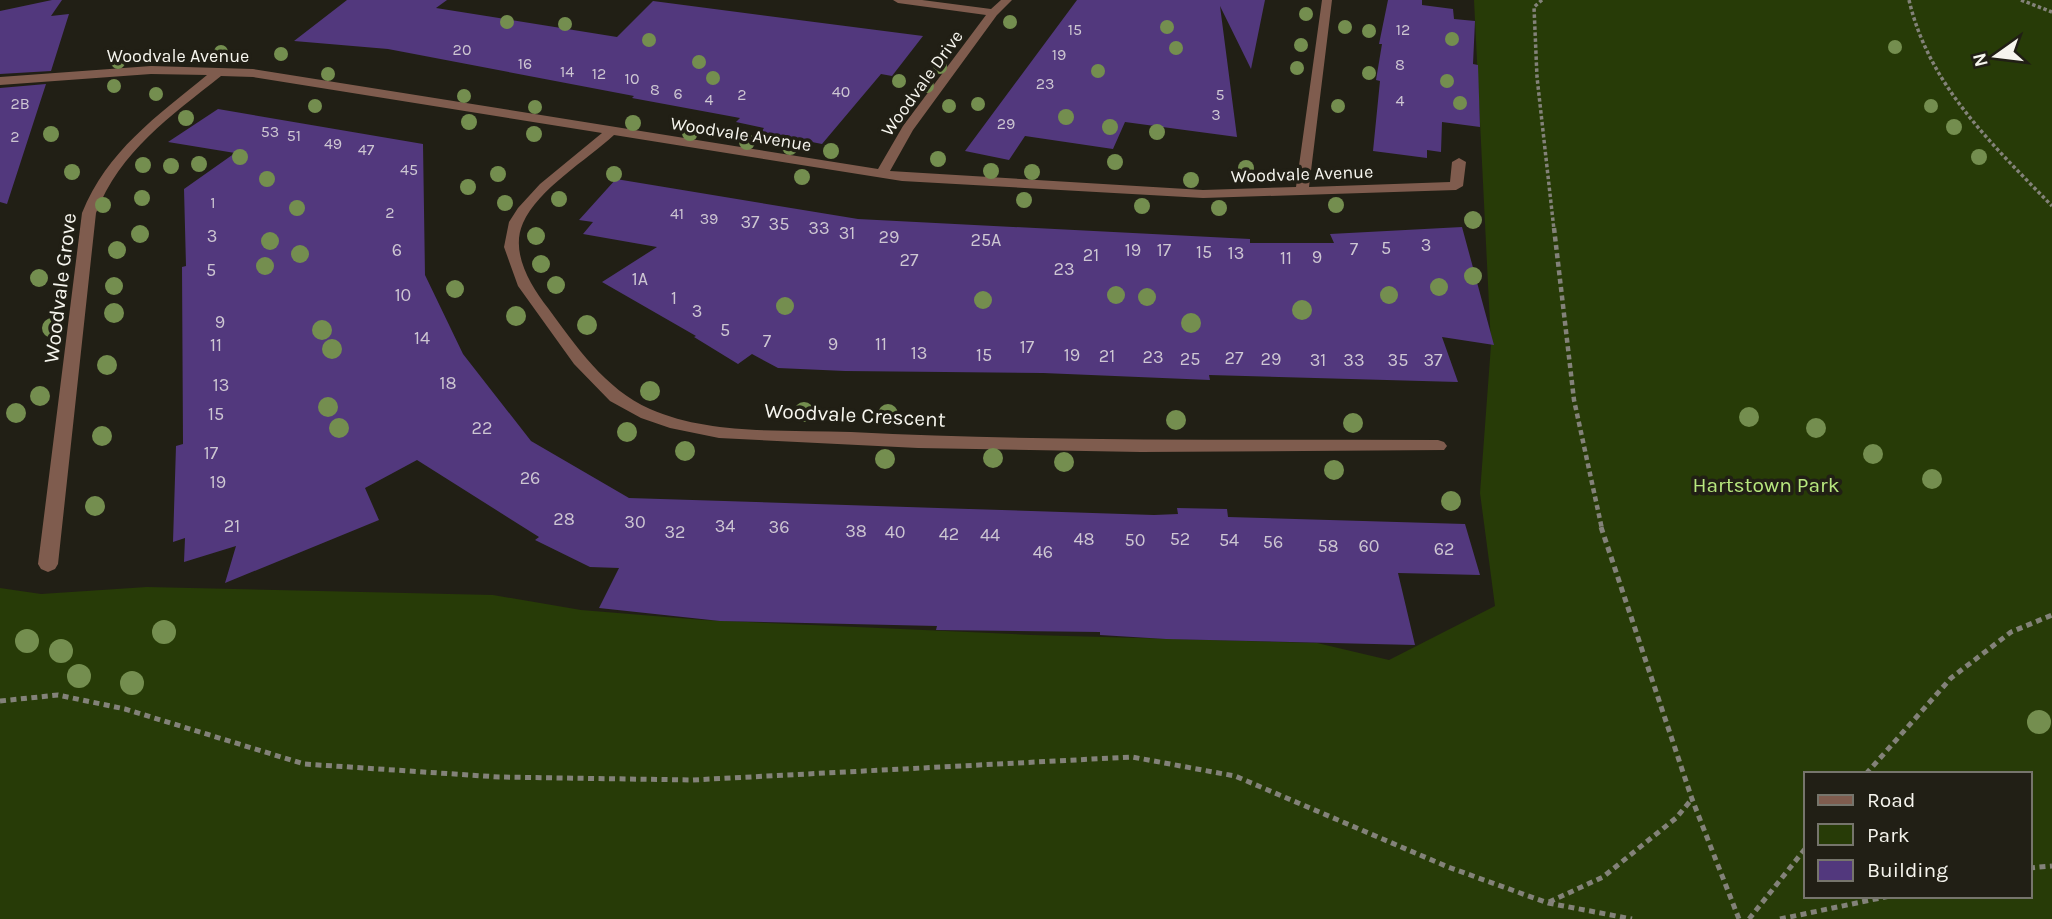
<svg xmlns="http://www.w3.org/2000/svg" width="2052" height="919" font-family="Karla,sans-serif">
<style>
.green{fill:#273b07;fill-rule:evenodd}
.building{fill:#52387d}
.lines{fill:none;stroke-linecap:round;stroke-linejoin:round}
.path-far2{stroke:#838279;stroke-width:3.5;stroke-dasharray:3.5 2.5;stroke-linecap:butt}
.path-far1{stroke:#838279;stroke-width:4.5;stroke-dasharray:5 3.5;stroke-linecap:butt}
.path{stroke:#838279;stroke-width:5;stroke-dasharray:6 4.5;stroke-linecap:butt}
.street{fill:#7f5c4e;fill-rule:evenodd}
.tree{fill:#748e4f}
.labels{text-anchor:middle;stroke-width:7;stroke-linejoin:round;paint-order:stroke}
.far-number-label{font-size:16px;fill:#cdc6d2}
.far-street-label{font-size:18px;fill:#f6f5ee;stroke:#211f15}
.number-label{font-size:18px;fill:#cdc6d2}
.street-label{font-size:21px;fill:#f6f5ee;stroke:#211f15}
.park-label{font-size:21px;fill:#b8e87f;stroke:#211f15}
</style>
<rect width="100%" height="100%" fill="#211f15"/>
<path class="green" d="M1474 0H2052V919H0V588L41 594 147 587 493 595 581 610 703 620 1032 635 1317 643 1389 660 1495 606 1480 493 1491 345ZM1805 774H2029V896H1805Z"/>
<path class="building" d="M52 0H62L51 16 69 14 51 71 0 74V11Z
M347 0H447L436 8 617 37 653 1 923 36 892 76 881 74 822 144 761 132 764 128 736 122 740 118 632 98 634 96 388 49 294 41Z
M1077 0H1265L1251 69 1220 6 1237 137 1125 122 1113 149 1025 136 1009 160 965 151Z
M1388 0H1422V5L1453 9 1454 19 1475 21 1473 64 1478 65 1480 127 1442 122 1441 152 1427 150V158L1373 151 1380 81 1376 80 1382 44H1379Z
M46 84 7 204 0 202V88Z
M218 109 423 144 425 275 463 354 531 441 629 498 1154 515 1178 514 1177 508 1227 509 1228 517 1465 524 1480 575 1398 573 1415 645 1166 639 1100 635V632L936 630 937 626 720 621 599 608 619 568 590 567 535 540 539 537 417 460 365 488 379 520 225 583 236 546 184 562 185 538 173 542 176 446 183 444 182 267 186 266 184 189 235 153 168 142Z
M616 179 858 219 1250 239V243H1334L1330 234 1462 227 1494 345 1442 337 1458 382 1209 375 1210 380 1043 373 845 371 778 368 752 354 738 364 694 337 696 336 602 282 657 247 583 234 593 222 579 220Z"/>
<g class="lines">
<path class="path-far2" d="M1542 0 1534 7 1537 77 1554 230
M1909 0C1929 86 1993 145 2052 206
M2021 0 2052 12"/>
<path class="path-far1" d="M1554 228 1574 400 1602 529"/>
<path class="path" d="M1601 527 1692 799 1739 919
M0 701 58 695 125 709 304 764 499 777 692 780 1132 757 1235 776 1448 867 1548 903 1632 919
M1866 774 1951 678 2011 632 2052 615
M2029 868 2052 866
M1549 902 1603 877 1676 818 1692 799
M1749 919 1805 849
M1780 919 1890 896"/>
<path class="street" d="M893 0H922L991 9 1001 0H1012L997 15 913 130 890 171 1203 190 1296 187 1322 0H1332L1309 187 1450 182 1452 162 1459 158 1466 162 1463 186 1456 190 1203 198 902 181 614 135C587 160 538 189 523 223 510 252 530 285 548 308 576 346 605 389 650 409 712 436 785 429 851 432 1047 442 1242 439 1438 440L1444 442 1447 446 1444 450 1141 452 918 448 719 438 670 428 641 418 610 401 574 364 518 286 504 247 509 222 518 208 540 184 602 133 253 77 221 76C171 116 120 151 96 213L58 564 55 569 48 572 41 569 38 564 82 213C107 151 157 116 207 75L151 74 0 85V77L151 66 253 69 878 169 903 126 986 15 898 3Z"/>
</g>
<g class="tree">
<circle cx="1306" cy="14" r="7"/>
<circle cx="507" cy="22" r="7"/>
<circle cx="1010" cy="22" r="7"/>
<circle cx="565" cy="24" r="7"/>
<circle cx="1167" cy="27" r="7"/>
<circle cx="1345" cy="27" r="7"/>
<circle cx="1369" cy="31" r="7"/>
<circle cx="1452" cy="39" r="7"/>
<circle cx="649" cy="40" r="7"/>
<circle cx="1301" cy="45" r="7"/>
<circle cx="1895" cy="47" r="7"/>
<circle cx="1176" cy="48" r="7"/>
<circle cx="221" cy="52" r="7"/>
<circle cx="281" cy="54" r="7"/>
<circle cx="118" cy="62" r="7"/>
<circle cx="699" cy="62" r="7"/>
<circle cx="940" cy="67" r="7"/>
<circle cx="1297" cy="68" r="7"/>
<circle cx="1098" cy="71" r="7"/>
<circle cx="1369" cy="73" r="7"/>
<circle cx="328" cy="74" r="7"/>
<circle cx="713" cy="78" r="7"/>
<circle cx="899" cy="81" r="7"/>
<circle cx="1447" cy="81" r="7"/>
<circle cx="114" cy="86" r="7"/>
<circle cx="927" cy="86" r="7"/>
<circle cx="156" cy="94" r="7"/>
<circle cx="464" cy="96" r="7"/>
<circle cx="1460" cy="103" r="7"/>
<circle cx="978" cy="104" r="7"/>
<circle cx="315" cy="106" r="7"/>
<circle cx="949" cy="106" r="7"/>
<circle cx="1338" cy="106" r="7"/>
<circle cx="1931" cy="106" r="7"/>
<circle cx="535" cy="107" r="7"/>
<circle cx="1066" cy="117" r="8"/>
<circle cx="186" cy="118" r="8"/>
<circle cx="469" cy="122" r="8"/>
<circle cx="633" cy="123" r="8"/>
<circle cx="1110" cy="127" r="8"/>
<circle cx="1954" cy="127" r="8"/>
<circle cx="1157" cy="132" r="8"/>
<circle cx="690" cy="133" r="8"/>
<circle cx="51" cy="134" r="8"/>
<circle cx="534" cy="134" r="8"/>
<circle cx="747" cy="142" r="8"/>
<circle cx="790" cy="147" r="8"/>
<circle cx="831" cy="151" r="8"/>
<circle cx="240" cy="157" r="8"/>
<circle cx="1979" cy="157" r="8"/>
<circle cx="938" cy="159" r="8"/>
<circle cx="1115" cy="162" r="8"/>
<circle cx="199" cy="164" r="8"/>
<circle cx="143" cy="165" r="8"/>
<circle cx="171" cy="166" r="8"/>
<circle cx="1246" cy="168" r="8"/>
<circle cx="991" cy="171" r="8"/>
<circle cx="72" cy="172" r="8"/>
<circle cx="1032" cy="172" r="8"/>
<circle cx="498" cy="174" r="8"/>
<circle cx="614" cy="174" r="8"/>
<circle cx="802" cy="177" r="8"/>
<circle cx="267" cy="179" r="8"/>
<circle cx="1191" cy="180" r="8"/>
<circle cx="468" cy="187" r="8"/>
<circle cx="142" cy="198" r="8"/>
<circle cx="559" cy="199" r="8"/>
<circle cx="1024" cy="200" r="8"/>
<circle cx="505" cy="203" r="8"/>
<circle cx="103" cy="205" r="8"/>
<circle cx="1336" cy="205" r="8"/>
<circle cx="1142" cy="206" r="8"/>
<circle cx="297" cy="208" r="8"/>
<circle cx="1219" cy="208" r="8"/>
<circle cx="1473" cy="220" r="9"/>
<circle cx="140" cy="234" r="9"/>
<circle cx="536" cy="236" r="9"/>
<circle cx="270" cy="241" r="9"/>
<circle cx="117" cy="250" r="9"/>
<circle cx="300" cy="254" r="9"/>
<circle cx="541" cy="264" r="9"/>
<circle cx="265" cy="266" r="9"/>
<circle cx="1473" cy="276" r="9"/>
<circle cx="39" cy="278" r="9"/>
<circle cx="556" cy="285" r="9"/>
<circle cx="114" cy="286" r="9"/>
<circle cx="1439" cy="287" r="9"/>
<circle cx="455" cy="289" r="9"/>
<circle cx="1116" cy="295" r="9"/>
<circle cx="1389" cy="295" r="9"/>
<circle cx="1147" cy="297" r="9"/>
<circle cx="983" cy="300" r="9"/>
<circle cx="785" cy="306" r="9"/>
<circle cx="1302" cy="310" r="10"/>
<circle cx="114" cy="313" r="10"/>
<circle cx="516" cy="316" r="10"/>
<circle cx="1191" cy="323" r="10"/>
<circle cx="587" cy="325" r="10"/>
<circle cx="52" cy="328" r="10"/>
<circle cx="322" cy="330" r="10"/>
<circle cx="332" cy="349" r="10"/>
<circle cx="107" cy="365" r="10"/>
<circle cx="650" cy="391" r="10"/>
<circle cx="40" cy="396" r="10"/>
<circle cx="328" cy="407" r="10"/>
<circle cx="804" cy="412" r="10"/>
<circle cx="16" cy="413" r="10"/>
<circle cx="888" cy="414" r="10"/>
<circle cx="1749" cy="417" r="10"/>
<circle cx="1176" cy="420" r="10"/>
<circle cx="1353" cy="423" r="10"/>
<circle cx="339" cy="428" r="10"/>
<circle cx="1816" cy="428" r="10"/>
<circle cx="627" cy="432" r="10"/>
<circle cx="102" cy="436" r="10"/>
<circle cx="685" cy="451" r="10"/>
<circle cx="1873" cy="454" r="10"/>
<circle cx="993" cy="458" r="10"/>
<circle cx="885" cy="459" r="10"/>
<circle cx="1064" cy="462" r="10"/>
<circle cx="1334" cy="470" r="10"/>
<circle cx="1932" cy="479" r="10"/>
<circle cx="1451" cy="501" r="10"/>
<circle cx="95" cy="506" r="10"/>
<circle cx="164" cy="632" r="12"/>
<circle cx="27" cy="641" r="12"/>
<circle cx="61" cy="651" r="12"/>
<circle cx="79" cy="676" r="12"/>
<circle cx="132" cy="683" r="12"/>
<circle cx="2039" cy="722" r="12"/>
</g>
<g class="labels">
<g class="far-number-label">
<text x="1075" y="35">15</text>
<text x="1403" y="35">12</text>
<text x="462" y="55">20</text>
<text x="1059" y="60">19</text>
<text x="525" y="69">16</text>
<text x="1400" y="70">8</text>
<text x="567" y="77">14</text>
<text x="599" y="79">12</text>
<text x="632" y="84">10</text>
<text x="1045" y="89">23</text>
<text x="655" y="95">8</text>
<text x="841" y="97">40</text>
<text x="678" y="99">6</text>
<text x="742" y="100">2</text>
<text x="1220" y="100">5</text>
<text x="709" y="105">4</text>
<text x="1400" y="106">4</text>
<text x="20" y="109">2B</text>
<text x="1216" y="120">3</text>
<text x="1006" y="129">29</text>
<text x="270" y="137">53</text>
<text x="294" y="141">51</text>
<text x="15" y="142">2</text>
<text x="333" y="149">49</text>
<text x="366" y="155">47</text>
<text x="409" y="175">45</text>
<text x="213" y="208">1</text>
<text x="390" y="218">2</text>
<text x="677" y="219">41</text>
<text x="709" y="224">39</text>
</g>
<g class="far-street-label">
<text x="178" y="62">Woodvale Avenue</text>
<text transform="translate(922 83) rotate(-54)" y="6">Woodvale Drive</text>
<text transform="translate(741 134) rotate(9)" y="6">Woodvale Avenue</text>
<text transform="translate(1302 174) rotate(-2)" y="6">Woodvale Avenue</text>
</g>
<g class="number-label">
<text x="750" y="228">37</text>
<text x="779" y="230">35</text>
<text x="819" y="234">33</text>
<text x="847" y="239">31</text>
<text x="212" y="242">3</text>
<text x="889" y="243">29</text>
<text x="986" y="246">25A</text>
<text x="1426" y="251">3</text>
<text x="1386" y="254">5</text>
<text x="1354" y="255">7</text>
<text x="397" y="256">6</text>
<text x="1133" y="256">19</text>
<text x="1164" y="256">17</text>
<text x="1204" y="258">15</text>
<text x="1236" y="259">13</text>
<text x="1091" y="261">21</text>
<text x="1317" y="263">9</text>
<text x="1286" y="264">11</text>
<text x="909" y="266">27</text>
<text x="1064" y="275">23</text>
<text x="211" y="276">5</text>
<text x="640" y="285">1A</text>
<text x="403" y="301">10</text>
<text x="674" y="304">1</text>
<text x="697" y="317">3</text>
<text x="220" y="328">9</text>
<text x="725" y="336">5</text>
<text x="422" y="344">14</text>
<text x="767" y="347">7</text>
<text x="833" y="350">9</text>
<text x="881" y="350">11</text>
<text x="216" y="351">11</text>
<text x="1027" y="353">17</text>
<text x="919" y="359">13</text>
<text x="984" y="361">15</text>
<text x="1072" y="361">19</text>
<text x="1107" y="362">21</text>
<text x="1153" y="363">23</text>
<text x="1234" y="364">27</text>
<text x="1190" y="365">25</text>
<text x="1271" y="365">29</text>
<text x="1318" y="366">31</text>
<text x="1354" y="366">33</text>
<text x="1398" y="366">35</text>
<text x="1433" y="366">37</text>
<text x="448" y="389">18</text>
<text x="221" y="391">13</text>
<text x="216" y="420">15</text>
<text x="482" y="434">22</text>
<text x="211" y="459">17</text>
<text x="530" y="484">26</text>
<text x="218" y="488">19</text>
<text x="564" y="525">28</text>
<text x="635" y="528">30</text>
<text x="232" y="532">21</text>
<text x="725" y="532">34</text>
<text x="779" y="533">36</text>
<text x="856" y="537">38</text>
<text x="675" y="538">32</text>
<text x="895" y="538">40</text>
<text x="949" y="540">42</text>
<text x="990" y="541">44</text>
<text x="1084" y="545">48</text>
<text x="1180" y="545">52</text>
<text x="1135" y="546">50</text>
<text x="1229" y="546">54</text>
<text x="1273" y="548">56</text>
<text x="1328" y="552">58</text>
<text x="1369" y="552">60</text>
<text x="1444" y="555">62</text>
<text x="1043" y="558">46</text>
</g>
<g class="street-label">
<text transform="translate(60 288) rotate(-83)" y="7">Woodvale Grove</text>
<text transform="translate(855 415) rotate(3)" y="7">Woodvale Crescent</text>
</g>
<g class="park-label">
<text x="1766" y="492">Hartstown Park</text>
</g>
</g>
<rect x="1804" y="772" width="228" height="126" fill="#211f15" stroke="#76756c" stroke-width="2"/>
<rect x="1818" y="795" width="35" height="10" fill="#7f5c4e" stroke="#76756c" stroke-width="2"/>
<text x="1867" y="807" font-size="21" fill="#f6f5ee">Road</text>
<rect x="1818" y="824" width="35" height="21" fill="#273b07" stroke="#76756c" stroke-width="2"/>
<text x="1867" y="842" font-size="21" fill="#f6f5ee">Park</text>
<rect x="1818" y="860" width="35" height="21" fill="#52387d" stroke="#76756c" stroke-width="2"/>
<text x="1867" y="877" font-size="21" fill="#f6f5ee">Building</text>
<g transform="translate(1996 56) rotate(256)" stroke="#211f15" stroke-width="5" paint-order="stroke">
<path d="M0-5L12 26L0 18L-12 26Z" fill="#f6f5ee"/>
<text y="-10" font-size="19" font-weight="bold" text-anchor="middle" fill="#f6f5ee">N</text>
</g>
</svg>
